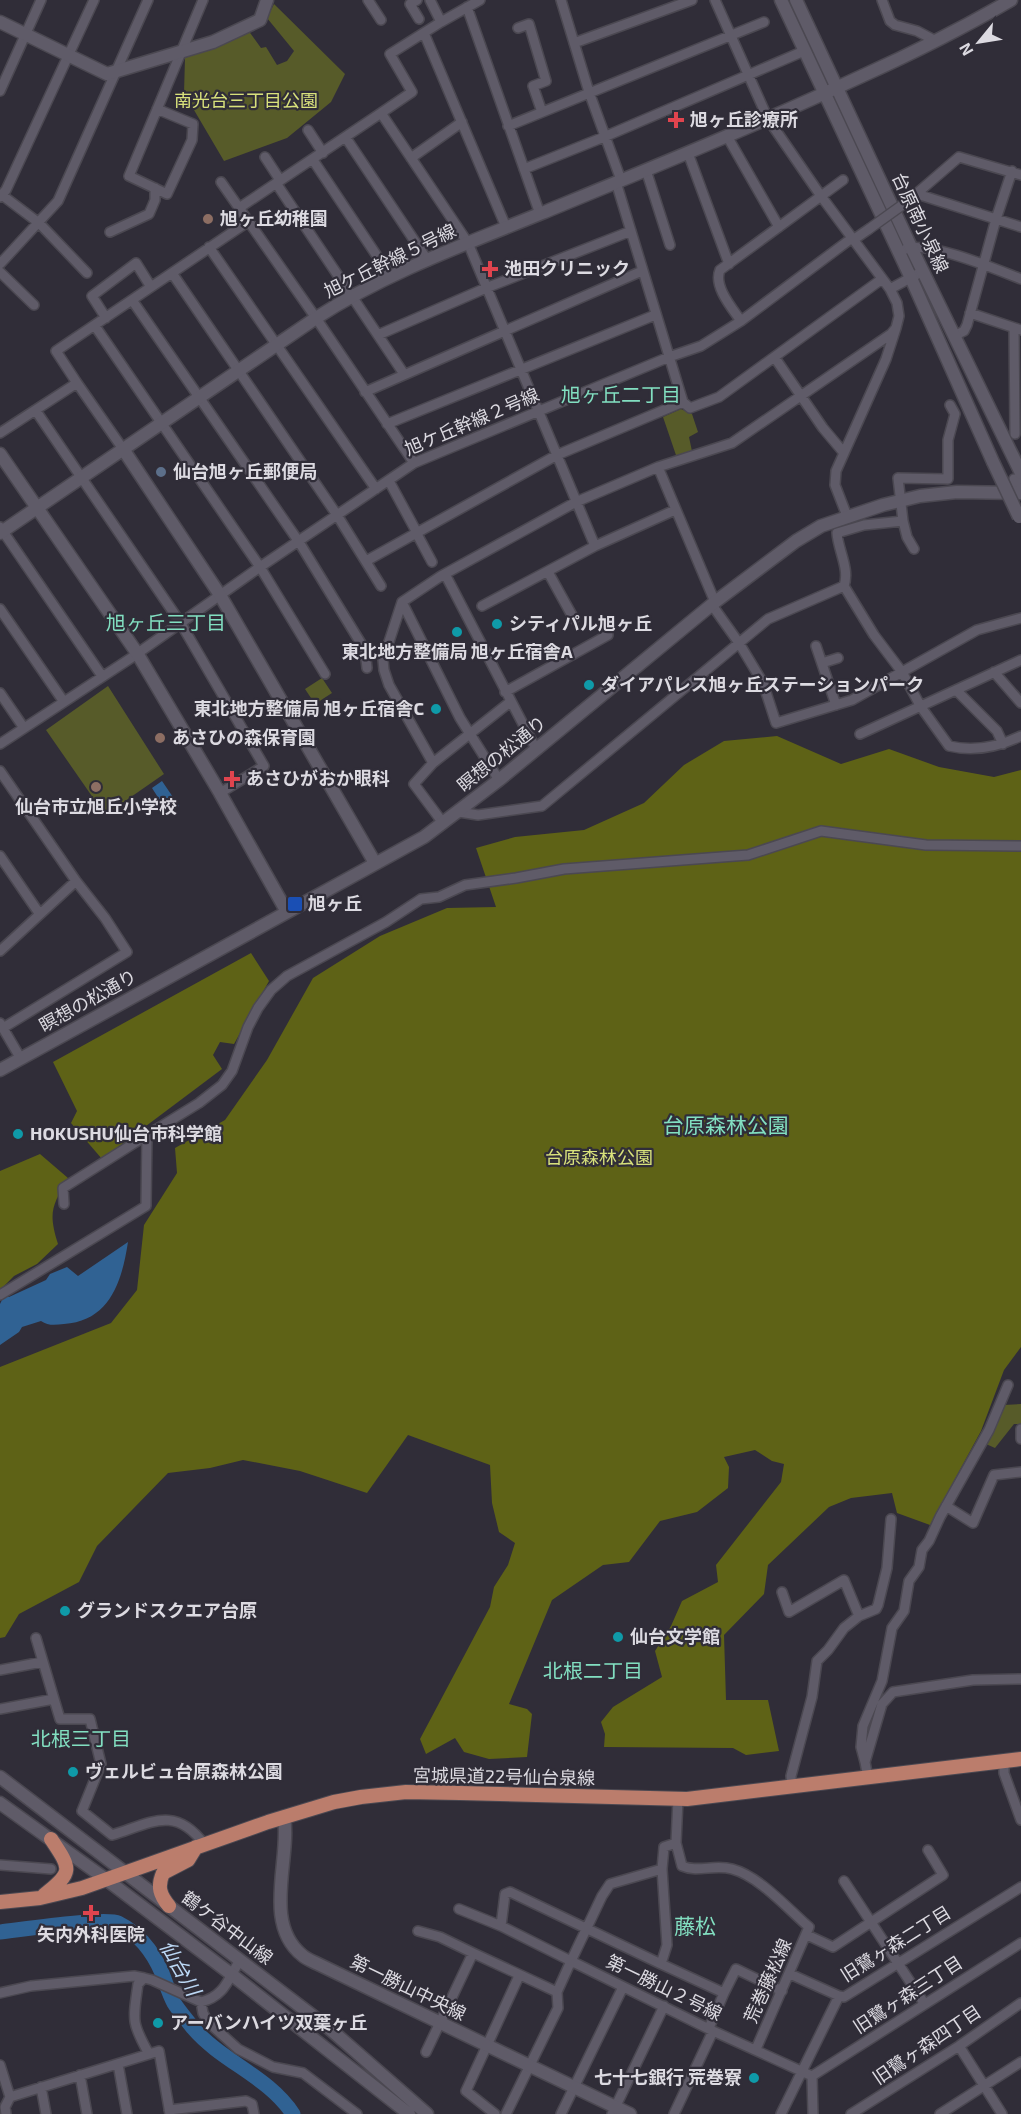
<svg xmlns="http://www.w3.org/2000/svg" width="1021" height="2114" font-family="'Exo 2','Noto Sans JP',sans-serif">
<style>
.green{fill:#575b29}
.forest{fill:#5e6216}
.water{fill:#306293}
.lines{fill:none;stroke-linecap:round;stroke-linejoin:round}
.river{stroke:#306293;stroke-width:15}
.street-casing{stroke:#4b4851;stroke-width:12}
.secondary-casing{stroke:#4b4851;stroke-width:15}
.primary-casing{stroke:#4b4851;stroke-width:16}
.street{stroke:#5f5b68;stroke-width:9}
.secondary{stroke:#5f5b68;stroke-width:12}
.primary{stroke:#bb7d6c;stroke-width:14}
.street-bridge-casing{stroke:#4b4851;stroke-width:12;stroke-linecap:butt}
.secondary-bridge-casing{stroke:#4b4851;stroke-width:15;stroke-linecap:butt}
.street-bridge{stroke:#5f5b68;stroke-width:9}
.secondary-bridge{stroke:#5f5b68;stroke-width:12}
.health-dot{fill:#e0444e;stroke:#302d38;stroke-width:2}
.education-dot{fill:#8d6e63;stroke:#302d38;stroke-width:2}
.service-dot{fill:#5c6f8a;stroke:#302d38;stroke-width:2}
.culture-dot{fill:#0f9aa8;stroke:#302d38;stroke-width:2}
.transit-dot{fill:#1a4fb4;stroke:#302d38;stroke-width:2}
.labels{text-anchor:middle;stroke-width:4.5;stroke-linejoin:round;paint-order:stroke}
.park-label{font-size:18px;fill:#d8e17b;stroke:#302d38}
.poi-label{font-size:18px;font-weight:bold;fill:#dcdae1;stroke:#302d38;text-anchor:start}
.street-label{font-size:18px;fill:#dcdae1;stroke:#302d38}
.neighbourhood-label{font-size:20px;fill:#82dfc1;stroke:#302d38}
.water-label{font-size:20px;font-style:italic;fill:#bcd8f5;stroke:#302d38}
.quarter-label{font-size:21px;fill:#82dfc1;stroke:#302d38}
</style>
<rect width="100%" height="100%" fill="#302d38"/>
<path class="green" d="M274 4 345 74 331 102 287 138 224 161 184 93 185 58 248 30 261 48 266 47 277 65 287 61 294 51 267 18Z
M681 409 692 414 698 432 689 437 693 456 678 461 663 417Z
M322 678 332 693 315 704 305 689Z
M108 686 164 774 105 815 46 730Z
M1021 1404V1424H1014L995 1448 986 1444 1004 1405Z"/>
<path class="forest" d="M777 736 841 764 889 749 939 767 994 777 1021 770V1347L1004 1370 981 1431 930 1525 897 1513 892 1493 851 1498 829 1507 768 1565 764 1594 724 1635 726 1700H768L779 1751 746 1755 733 1748 604 1747 605 1734 601 1722 613 1707 662 1677 655 1651 671 1626 682 1601 718 1582 716 1565 781 1482 784 1464 772 1461 755 1450 724 1457 729 1467 728 1488 697 1512 660 1521 629 1562 603 1565 552 1600 509 1704 527 1709 532 1714 527 1757 489 1759 464 1752 455 1738 426 1754 420 1739 490 1607 494 1587 508 1565 515 1543 499 1532 492 1503 490 1465 408 1435 367 1493 300 1471 243 1460 210 1468 168 1473 97 1546 79 1582 19 1614 5 1637 0 1638V1367L111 1323 137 1290 144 1225 177 1173 175 1148 225 1120 267 1060 313 978 380 936 447 908 496 907 476 848 515 837 584 830 644 803 684 765 724 741Z
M251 953 269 981 234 1044 220 1042 213 1055 222 1069 102 1159 71 1123 77 1111 53 1062Z
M40 1154 68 1178C52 1206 48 1212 58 1244L37 1264 14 1276 0 1290V1171Z"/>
<path class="water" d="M162 781 179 806 168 813 152 788Z
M128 1242C122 1281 110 1321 64 1324 55 1325 48 1326 41 1321L22 1327 19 1332 0 1345V1304L4 1296 9 1297 46 1280 50 1274 67 1267 78 1276Z"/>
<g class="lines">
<path class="river" d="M0 1932C19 1930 106 1917 118 1923 138 1933 153 1952 162 1973 166 1983 169 1994 174 2003 179 2011 187 2020 193 2028 222 2062 268 2076 293 2114"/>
<defs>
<path id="street" d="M368 0 381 20
M417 0 410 4 419 19
M430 0 441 22
M561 0 589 92 621 180
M715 0 768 119 821 196 890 289 897 303 899 316 896 328 886 359 836 471 835 485 847 516
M882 0 890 21 895 25 917 31 936 41
M467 7 540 214
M518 28 529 24 546 81 533 86 542 112
M424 33 506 227
M574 43 692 0
M0 91 41 0
M157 109 193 124 192 140 167 194 129 176 203 0
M381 113 412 92 390 54 441 22 480 0
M508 126 764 22
M308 130 323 153
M727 136 779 227
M346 138 428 261
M688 153 729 264
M265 157 280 180
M411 158 462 122
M313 160 391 277
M524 169 604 137 804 51
M646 170 670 245
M221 182 316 318 414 463
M276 183 404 374
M917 194 1021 227
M2 195 39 223 87 273
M0 197 6 190 94 0
M908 201 959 157 1021 175
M239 208 381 113 468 243 595 546
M110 232 149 214 155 200V188
M853 240 869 229
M209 247 376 489
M906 249C927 240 998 270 1021 279
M0 264 58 201 148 0
M0 272 34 305
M172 273 337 515 381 586
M890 289 923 271
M132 300 299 542 365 650 367 668
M970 313 1021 330
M106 318 92 296 136 263 151 287
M741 321C732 308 713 286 720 270L843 180
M95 326 260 567 325 674
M1014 328 1015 434
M378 335 486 288 631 231
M954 336 964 331 967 325 996 219 1012 171
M775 358 823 428 844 453
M77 383 123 449
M365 392 642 271
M683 402 690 408 719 397 882 279
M36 411 180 622 264 766 220 793
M387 424 655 315
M0 433 77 383 56 351 249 221
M658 467 715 602
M389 481 415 529
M1020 493 1014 479H1021
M903 521 907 537 914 549
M0 527 102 676
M417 534 432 562
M366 561 557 455 683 402 616 182
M548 572 574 619
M445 574 536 749
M844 586 874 635 902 672 921 707 949 746C974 752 998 747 1021 736
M402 602 460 718 499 780
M712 605 739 643 763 683 776 723 852 700 977 630 1021 618
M482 606 595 546 675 510
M0 609 64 702
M816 646 836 705
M822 663 838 658
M994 672 1021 703
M956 690 997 731 1003 744
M505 692 608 635
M0 693 24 728
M860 734 1021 660
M0 744 131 658 260 567 414 463 669 357 701 346 741 321 852 238
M433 763 389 685 384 670 383 660 402 602 441 576 576 502 658 467 732 443 891 334 896 328
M0 771 76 881 105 918 127 952 3 1028
M459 812 478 815 542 806 768 619 844 586C850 569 838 550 837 533L864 525 903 521 898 478 948 479V440L955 414 950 405
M443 823 414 784 433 763 510 702
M0 856 39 913
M0 951 76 881
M0 1023 21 1059
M64 1204 63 1188 147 1135
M0 1295 146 1206 147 1135 199 1103 222 1085 232 1071 248 1027 258 1008 271 990 287 976 386 922 421 899 439 897 465 885 516 878 564 869 748 855 821 831 926 845 1021 846
M1021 1429V1439
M946 1506 973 1523 994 1475 1021 1472
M782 1592 789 1612 844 1580 859 1616
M36 1638 54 1699
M0 1670 42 1662
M0 1709 54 1699 60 1719H90L101 1764 82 1811 112 1835C151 1823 175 1805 204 1844
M1004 1761V1773L1021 1820
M865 1762 861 1747 863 1726 882 1681 892 1628 904 1611 909 1581 919 1567 922 1550 929 1541 940 1517 989 1430 1008 1385
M868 1778 865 1762 882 1704 893 1692 973 1680 1021 1679
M792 1788 791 1776 812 1697 817 1661 828 1650 844 1628 859 1616 876 1609 878 1605 887 1568 891 1519
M678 1799 676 1843 682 1866C698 1873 714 1864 732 1869 759 1876 787 1908 809 1927L756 2049
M0 1865 51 1869
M662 1869 667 1945 661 1964 724 1993 736 1969 782 1991
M844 1881 924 2003
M459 1909 501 1926 571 1961 602 1896 610 1884 662 1869 664 1847 676 1843
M501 1926 505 1894 510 1892 661 1964
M418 1931 440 1937 473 1953 426 2052
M807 1935 833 1947 943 1875 928 1850
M473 1953 557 1992
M790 1974 839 1996
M0 1993 31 1986 134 1976 144 1978
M201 2002 203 2013 208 2022 238 2049 273 2067 303 2073 357 2114
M709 2028 724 1993
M959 2046 1002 2114
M149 2054C131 2022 133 2020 138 1984L144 1978 152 1980 201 2002C225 1996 228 1979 240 1960
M118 2064 127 2114
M0 2065 10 2097
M80 2075 87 2114
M812 2076 1021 1943
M41 2087 46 2114
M169 2110 246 2101 252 2104 254 2114
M6 2114 5 2107 10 2097 159 2051 170 2114
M495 2114 466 2091 519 1976
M506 2114 558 2008 557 1992 571 1961 713 2031 812 2076 813 2114
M561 2114 623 1987
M612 2114 664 2006
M674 2114 713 2031
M781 2114 839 1996 844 1997 1021 1887
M851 2114 959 2046 1021 2003
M940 2114 1021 2062"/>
<path id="secondary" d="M781 0 911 278 993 462
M796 0 911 247 1021 473
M0 22 107 74 213 42 260 20 267 0
M123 449 220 595 375 863
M0 454 137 653 220 793 287 912
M0 533 316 318C385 273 466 244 542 213 649 169 757 125 862 76 913 53 963 28 1011 0
M0 1070 424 837 499 780 715 602 796 541 821 526 883 505 920 496 957 492 1021 493
M0 1777 330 2029 427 2114
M0 1803 107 1880 231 1974 409 2114
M284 1817C291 1858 262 1923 302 1955 306 1959 312 1961 318 1964L630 2114"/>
<path id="primary" d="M44 1895C74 1872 71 1869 51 1839
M0 1902 40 1898 82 1888 268 1822 334 1802 361 1797 406 1792 460 1793 687 1799 1021 1759
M169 1906C160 1895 157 1887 163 1873L188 1860 196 1847"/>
</defs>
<use href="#street" class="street-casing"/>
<use href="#secondary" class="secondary-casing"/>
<use href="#primary" class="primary-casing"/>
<use href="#street" class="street"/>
<use href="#secondary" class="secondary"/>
<use href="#primary" class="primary"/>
<defs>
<path id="street-bridge" d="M869 229 908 201"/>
<path id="secondary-bridge" d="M993 462 1019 517"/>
</defs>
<use href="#street-bridge" class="street-bridge-casing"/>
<use href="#secondary-bridge" class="secondary-bridge-casing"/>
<use href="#street-bridge" class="street-bridge"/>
<use href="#secondary-bridge" class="secondary-bridge"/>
</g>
<g class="health-dot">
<path d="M673 111h6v6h6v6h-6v6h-6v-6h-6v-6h6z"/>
<path d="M487 260h6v6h6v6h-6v6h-6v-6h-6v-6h6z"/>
<path d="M229 770h6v6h6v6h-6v6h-6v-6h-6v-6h6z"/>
<path d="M88 1904h6v6h6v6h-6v6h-6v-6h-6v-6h6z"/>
</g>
<g class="education-dot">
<circle cx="208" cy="219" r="6"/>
<circle cx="160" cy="738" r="6"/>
<circle cx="96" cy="787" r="6"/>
</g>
<circle class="service-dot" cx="161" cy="472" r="6"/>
<g class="culture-dot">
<circle cx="497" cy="624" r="6"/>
<circle cx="457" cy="632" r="6"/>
<circle cx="589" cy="685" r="6"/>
<circle cx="436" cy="709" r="6"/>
<circle cx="18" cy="1134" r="6"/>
<circle cx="65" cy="1611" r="6"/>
<circle cx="618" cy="1637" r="6"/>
<circle cx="73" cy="1772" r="6"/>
<circle cx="158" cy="2023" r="6"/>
<circle cx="754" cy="2078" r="6"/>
</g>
<rect class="transit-dot" x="287" y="896" width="16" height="16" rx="3"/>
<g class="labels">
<g class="park-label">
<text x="246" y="107">南光台三丁目公園</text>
<text x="599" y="1164">台原森林公園</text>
</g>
<g class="poi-label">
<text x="690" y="126">旭ヶ丘診療所</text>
<text x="220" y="225">旭ヶ丘幼稚園</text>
<text x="504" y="275">池田クリニック</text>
<text x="173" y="478">仙台旭ヶ丘郵便局</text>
<text x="509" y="630">シティパル旭ヶ丘</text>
<text x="457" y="658" text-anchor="middle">東北地方整備局 旭ヶ丘宿舎A</text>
<text x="601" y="691">ダイアパレス旭ヶ丘ステーションパーク</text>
<text x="424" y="715" text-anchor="end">東北地方整備局 旭ヶ丘宿舎C</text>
<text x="172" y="744">あさひの森保育園</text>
<text x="246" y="785">あさひがおか眼科</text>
<text x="96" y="813" text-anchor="middle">仙台市立旭丘小学校</text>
<text x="308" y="910">旭ヶ丘</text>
<text x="30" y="1140">HOKUSHU仙台市科学館</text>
<text x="77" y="1617">グランドスクエア台原</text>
<text x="630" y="1643">仙台文学館</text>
<text x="85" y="1778">ヴェルビュ台原森林公園</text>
<text x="91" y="1941" text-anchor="middle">矢内外科医院</text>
<text x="170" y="2029">アーバンハイツ双葉ヶ丘</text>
<text x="742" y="2084" text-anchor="end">七十七銀行 荒巻寮</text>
</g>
<g class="street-label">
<text transform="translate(920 223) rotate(65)" y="6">台原南小泉線</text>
<text transform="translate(390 261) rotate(-26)" y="6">旭ケ丘幹線５号線</text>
<text transform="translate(472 422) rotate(-23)" y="6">旭ケ丘幹線２号線</text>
<text transform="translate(502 754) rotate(-39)" y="6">瞑想の松通り</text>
<text transform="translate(88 1001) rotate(-29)" y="6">瞑想の松通り</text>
<text transform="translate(504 1777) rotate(1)" y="6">宮城県道22号仙台泉線</text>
<text transform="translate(227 1928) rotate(37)" y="6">鶴ケ谷中山線</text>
<text transform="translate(896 1944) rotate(-32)" y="6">旧鷺ヶ森二丁目</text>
<text transform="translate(768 1981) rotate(-66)" y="6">荒巻藤松線</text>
<text transform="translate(408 1988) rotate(26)" y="6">第一勝山中央線</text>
<text transform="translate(664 1988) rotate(26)" y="6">第一勝山２号線</text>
<text transform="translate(908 1995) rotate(-33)" y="6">旧鷺ヶ森三丁目</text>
<text transform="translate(927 2045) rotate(-34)" y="6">旧鷺ヶ森四丁目</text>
</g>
<g class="neighbourhood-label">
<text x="621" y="402">旭ヶ丘二丁目</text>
<text x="166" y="630">旭ヶ丘三丁目</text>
<text x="593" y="1678">北根二丁目</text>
<text x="81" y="1746">北根三丁目</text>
</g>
<g class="water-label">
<text transform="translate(180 1968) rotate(60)" y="7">仙台川</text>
</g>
<g class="quarter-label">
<text x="726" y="1133">台原森林公園</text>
<text x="695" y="1934">藤松</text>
</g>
</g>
<g transform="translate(979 42) rotate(240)" stroke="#302d38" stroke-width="4.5" paint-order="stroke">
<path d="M0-4.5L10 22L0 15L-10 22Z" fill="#dcdae1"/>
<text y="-9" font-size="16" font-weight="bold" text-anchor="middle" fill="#dcdae1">N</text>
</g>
</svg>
